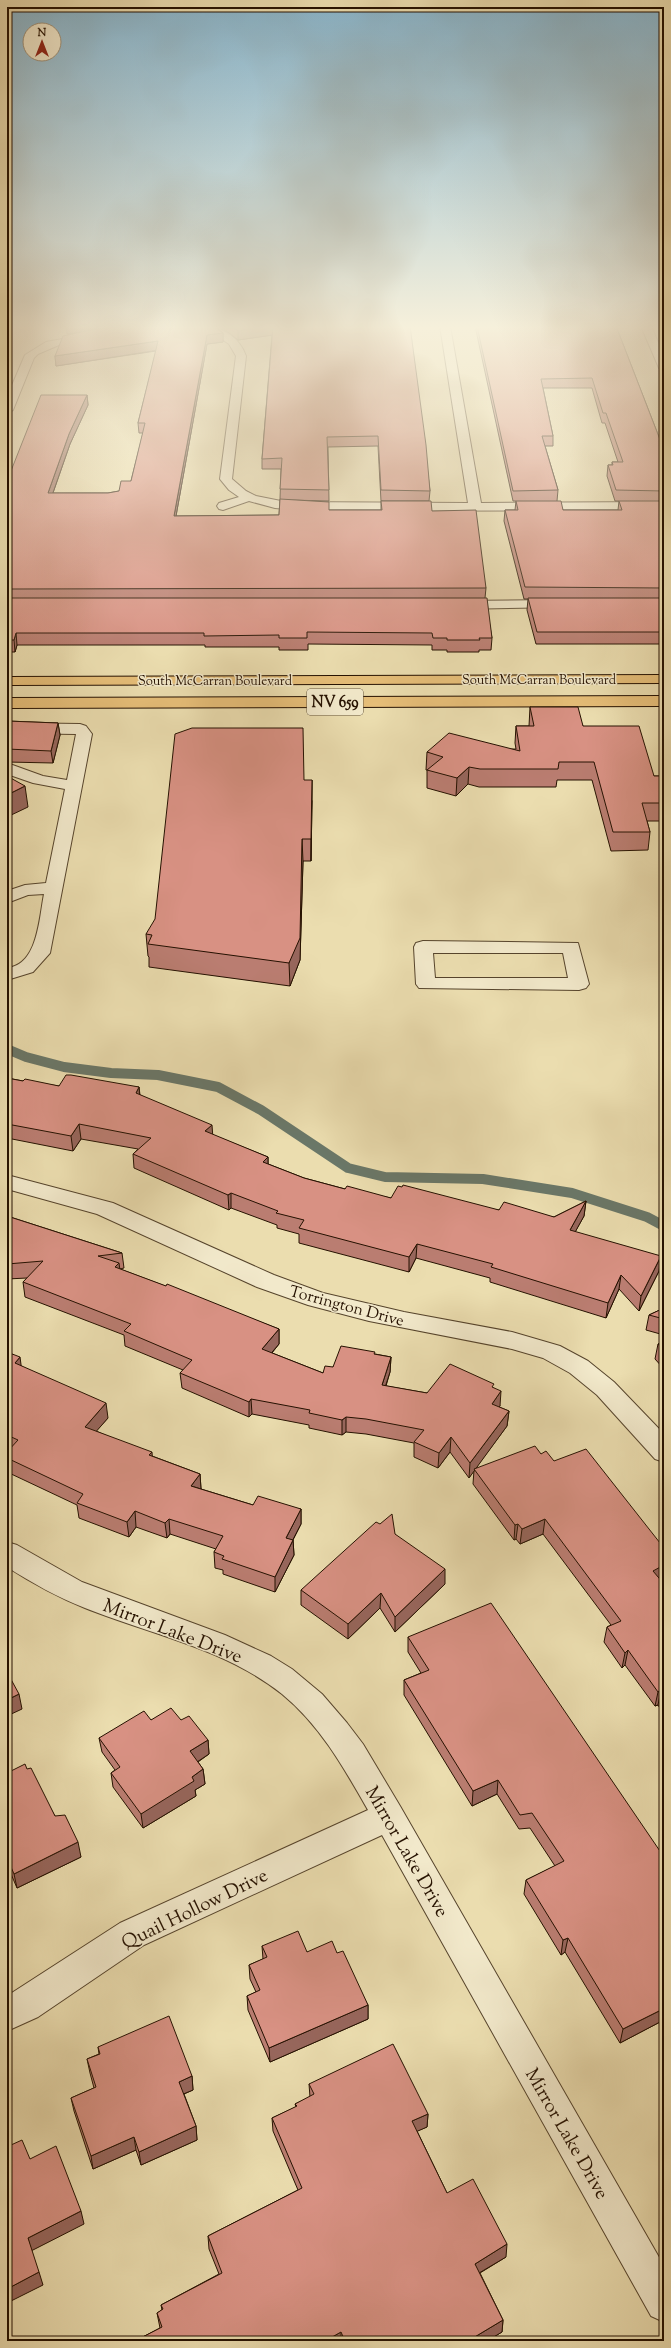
<svg xmlns="http://www.w3.org/2000/svg" width="671" height="2348" font-family="'Sorts Mill Goudy',serif">
<style>
.lines{fill:none;stroke-linecap:round;stroke-linejoin:round}
.stream{stroke:#6a7768;stroke-width:10}
.minor-casing{stroke:#56442c;stroke-width:2}
.major-casing{stroke:#251100;stroke-width:2}
.minor{fill:#f2e9cb;fill-rule:evenodd}
.major{fill:#e6be78;fill-rule:evenodd}
.wall{fill:#ba7d71;stroke:#251100;fill-rule:evenodd}
.shaded-wall{fill:#97665c;stroke:#251100}
.building{fill:#d89183;stroke:#251100}
.labels{text-anchor:middle;stroke-width:3;stroke-linejoin:round;paint-order:stroke}
.far-street-label{font-size:13px;fill:#251100;stroke:#f2e9cb}
.shield{fill:#f2e9cb;stroke:#62523d;stroke-width:1}
.shield-label{font-size:15px;font-weight:bold;fill:#251100}
.street-label{font-size:16px;fill:#251100;stroke:#f2e9cb}
.near-street-label{font-size:19px;fill:#251100;stroke:#f2e9cb}
</style>
<rect width="100%" height="100%" fill="#ebddaf"/>
<filter id="stains"><feTurbulence type="fractalNoise" baseFrequency=".005" numOctaves="4"/><feColorMatrix values="0 0 0 0 .2 0 0 0 0 .09 0 0 0 0 .02 0 0 0 .5 -.17"/></filter>
<radialGradient id="worn" r=".72"><stop offset=".6" stop-color="#630" stop-opacity="0"/><stop offset="1" stop-color="#630" stop-opacity=".3"/></radialGradient>
<g class="lines">
<path class="stream" d="M7 1049 26 1057 64 1067 111 1073 158 1075 218 1087 261 1110 348 1168 385 1177 483 1179 572 1193 647 1217 664 1226"/>
<defs>
<path id="minor" d="M203 326C222 326 240 338 246 356L232 479 246 491 256 496 286 502 468 503 440 326H450L481 503 664 502V510L308 511 275 508 249 501 223 510 219 509 217 506 219 503 239 497 229 490 220 479 236 356 229 344Z
M641 326H651L664 356V371L659 368Z
M90 334 94 335V339L59 345 38 354 34 358 13 410 7 413V397L25 355 46 342Z
M557 600 564 604 562 607 457 609 450 605 457 601Z
M7 723 80 724 86 726 92 734 50 953 33 972 7 980V968C38 965 39 919 44 894L28 895 7 903V891L25 885 46 883 65 789 33 783 7 774V763L43 776 67 780 76 734 7 733Z
M423 941 578 943 589 984 586 988 579 990 419 988 416 984 414 947 416 943ZM433 953H563L568 978H435Z
M7 1175 113 1203 274 1275 323 1293 404 1312 512 1332 560 1346 588 1361 614 1382 664 1434V1462L655 1459 597 1395 570 1373 543 1358 512 1349 369 1321 308 1305 257 1287 97 1214 7 1189Z
M7 1542 17 1545 82 1582 225 1635 271 1656 292 1669 322 1694 347 1723 363 1744 400 1806 664 2266V2322L651 2316 382 1835 144 1945 38 2017 7 2031V1996L120 1923 368 1810C344 1768 320 1725 282 1694 226 1649 150 1634 85 1608 57 1597 32 1583 7 1567Z"/>
<path id="major" d="M664 675V683L7 685V677Z
M664 696V706L7 708V698Z"/>
</defs>
<use href="#minor" class="minor-casing"/>
<use href="#major" class="major-casing"/>
<use href="#minor" class="minor"/>
<use href="#major" class="major"/>
</g>
<path class="wall" d="M67 326H410L430 491 429 501H381L378 446 328 447 329 501 289 500 329 510H381V501L432 511 486 588 485 598 492 638 491 650H479V652H447V650H432V645L308 644V650H279V647H205V645H17L15 652H7V481L87 395 88 405 70 444 53 493H108L119 491 131 481 143 433H139L138 423 156 351 56 366 55 356 74 333 67 334ZM215 327 224 329 238 340 272 335 262 459V469H281L280 499 279 515 176 516 207 344 223 342V333Z
M475 326H616L664 450V644H536L527 610 528 599H524L504 521 505 510H515L516 501H513ZM543 388H592L602 423H605L618 462H612V465H608L607 476 615 501H619L618 510H563L557 501 558 490 545 446H553V436Z
M530 707 583 726 654 776H664V821H647L650 832 648 850 611 851 592 780H557L556 787H479L468 784 456 796 427 788V770H426L427 752 516 749 515 743 516 726H529Z
M7 721 58 723 60 735 53 763 7 762Z
M304 780 312 801 311 861H303L300 960 290 986 149 967V957L148 956 146 934Z
M7 1078 23 1081 59 1086 139 1087 140 1095 213 1135 268 1157V1164L304 1178 345 1189 391 1198 499 1210 554 1217 586 1201 584 1216 575 1232 659 1271 639 1311 619 1289 606 1318 490 1282V1278L416 1258 409 1272 299 1243V1234L277 1228V1225L231 1208 229 1210 134 1168 133 1154 138 1149 81 1139 73 1151 7 1138Z
M7 1216 122 1253 124 1268 120 1269 279 1329V1344L272 1353 323 1373 333 1367 375 1354 391 1357 390 1372 386 1386 427 1393 494 1388 500 1406 499 1407 509 1411 507 1426 475 1469 541 1454 554 1461 664 1548V1579L661 1581 664 1584V1715L658 1705 655 1706 625 1665 622 1668 604 1642 607 1627 611 1625 543 1534 520 1544 516 1539 514 1540 473 1484 474 1470 469 1478 450 1452 438 1468 414 1457V1443L366 1434 346 1432 342 1435 309 1428V1425L252 1414 249 1417 182 1388 180 1373 183 1370 125 1346 124 1335 25 1297 23 1282 27 1278 7 1279Z
M664 1308V1335L646 1330 649 1315Z
M664 1341V1369L655 1359 658 1344Z
M7 1352 21 1366 108 1418 96 1431 152 1456 200 1474 201 1489 253 1505 301 1509V1524L293 1540 294 1555 275 1592 223 1574V1570L215 1568 214 1552 216 1549 170 1534 167 1538 136 1527 129 1537 79 1518 77 1505 7 1472V1452L9 1450 7 1449Z
M395 1534 445 1584 395 1632 380 1608 348 1639 301 1605V1590Z
M408 1637 664 1857V2029L660 2022 620 2043 565 1952 561 1955 524 1894 526 1880 555 1866 530 1828 519 1829 497 1794 472 1806 404 1695V1680L421 1673 408 1652Z
M151 1720H181L208 1740 209 1754 198 1762 203 1769 205 1784 195 1790 196 1796 143 1828 113 1787 111 1773 115 1770 102 1752 99 1738Z
M27 1769 55 1816 81 1857 17 1888 11 1874 7 1876V1773Z
M262 1946 307 1952 337 1953 368 2005V2019L270 2062 248 2010 247 1996 256 1992 250 1979 249 1965 263 1959Z
M98 2047 192 2076 193 2090 184 2094 196 2126 197 2140 141 2165 136 2150 93 2169 74 2111 71 2098 94 2088 90 2073 87 2059 99 2054Z
M309 2084 428 2114 427 2127 417 2131 447 2193 506 2257 480 2273 503 2320 502 2332 487 2341H135L160 2328 157 2313 162 2310 161 2305 219 2274 209 2249 208 2236 298 2190 273 2131 272 2118 296 2107 295 2104 310 2097Z"/>
<path class="shaded-wall" d="M7 326H33L7 329Z
M67 326H123L67 334Z
M273 326V335L238 340V331Z
M223 333V342L207 344 174 527V516L207 335Z
M158 341 159 350 56 366 55 356Z
M87 395 88 405 70 444 49 504 48 493 69 434Z
M16 633 17 645 15 652 14 640Z
M58 723 60 735 53 763 51 751Z
M469 767 468 784 456 796 457 778Z
M312 780V801L311 861V839Z
M25 786 28 807 7 817V795Z
M302 839 303 861 300 960 290 986 289 963Z
M139 1087 140 1102 136 1093Z
M79 1124 81 1139 73 1151 71 1136Z
M212 1125 213 1139 205 1131Z
M268 1157V1171L263 1162Z
M231 1193V1208L229 1210 228 1195Z
M586 1201 584 1216 568 1245 570 1230Z
M417 1244 416 1258 409 1272V1257Z
M661 1256 659 1271 639 1311 641 1296Z
M119 1263 121 1278 115 1267Z
M621 1275 619 1289 606 1318 608 1303Z
M279 1329V1344L262 1364V1349Z
M20 1357 22 1372 15 1363Z
M391 1357 390 1372 381 1400 382 1385Z
M501 1391 500 1406 491 1419 492 1404Z
M251 1399 252 1414 249 1417V1402Z
M106 1403 108 1418 87 1442 85 1427Z
M509 1411 507 1426 469 1478 470 1463Z
M346 1417V1432L342 1435V1420Z
M451 1437 450 1452 438 1468 439 1453Z
M152 1452 153 1467 149 1455Z
M200 1474 201 1489 191 1486Z
M301 1509V1524L286 1553V1538Z
M135 1511 136 1527 129 1537 127 1522Z
M169 1519 170 1534 167 1538 165 1523Z
M545 1519 543 1534 520 1544 522 1529Z
M518 1524 516 1539 514 1540 515 1525Z
M293 1540 294 1555 275 1592V1577Z
M664 1554V1579L650 1586 653 1571Z
M445 1569V1584L395 1632V1617Z
M381 1593 380 1608 348 1639V1624Z
M628 1650 625 1665 622 1668 625 1653Z
M661 1690 658 1705 655 1706 658 1692Z
M19 1694 22 1709 7 1716V1700Z
M208 1740 209 1754 191 1766 190 1751Z
M203 1769 205 1784 195 1790 196 1796 143 1828 141 1814 192 1777Z
M498 1780 497 1794 472 1806 473 1791Z
M78 1842 81 1857 17 1888 14 1874Z
M7 1860H8L11 1874 7 1876Z
M568 1938 565 1952 561 1955 563 1940Z
M368 2005V2019L270 2062 269 2048Z
M663 2009 660 2022 620 2043 623 2029Z
M192 2076 193 2090 181 2095 179 2082Z
M428 2114 427 2127 411 2134 412 2121Z
M196 2126 197 2140 141 2165 139 2152Z
M134 2137 136 2150 93 2169 91 2156Z
M81 2211 84 2224 31 2251 28 2238Z
M507 2244 506 2257 474 2276 475 2264Z
M39 2272 43 2285 7 2303V2289Z
M503 2320 502 2332 487 2341H468Z
M341 2332V2341H325Z"/>
<path class="building" d="M119 326H214L223 333 207 335 174 516 279 515 280 499 329 502V510H382L381 501H431L432 511 476 510 486 588 7 589V481L41 395H87L69 434 48 493H108L119 491 121 481H131L145 423H138L158 341 55 356 63 336 95 329Z
M232 326H271L238 331Z
M273 326H410L426 445 430 491 381 490 378 436 327 437 329 490 280 489 282 458 262 459Z
M477 326H616L664 450V491L616 490 608 465H613L612 462H623L606 413H603L592 378 541 379 553 436H542L558 490 513 491Z
M516 501H561L563 510H622L619 501H664V588L525 587 505 510H518Z
M7 598H487L492 638H479L480 640H447V638H433L432 633 307 632V638H279V635L204 636V633H16L14 640H7Z
M528 598H664V632H537Z
M530 707H578L583 726H639L654 776H664V803H642L650 832H613L594 762H559L558 769H480L469 767 457 778 427 770 443 757 427 752 449 733 520 751 516 726H534Z
M7 721 58 723 51 751 7 749Z
M192 728H303L304 780H312L311 839H302L300 938 289 963 148 944 152 935 146 934 155 919 175 734Z
M7 776 25 786 7 795Z
M66 1075H71L139 1087 136 1093 212 1125 205 1131 268 1157 263 1162 304 1178 345 1189 347 1186 391 1198 398 1186 402 1187 403 1185 499 1210 504 1202 554 1217 586 1201 570 1230 661 1256 641 1296 621 1275 608 1303 491 1267 493 1264 417 1244 409 1257 299 1228 304 1220 276 1213 278 1211 231 1193 228 1195 133 1154 151 1138 79 1124 71 1136 7 1124V1078L23 1081 25 1079 59 1086Z
M7 1216 122 1253 98 1256 119 1263 115 1267 166 1286 167 1284 279 1329 262 1349 323 1373 325 1366 333 1367 341 1346 375 1352 374 1354 391 1357 382 1385 427 1393 450 1364 494 1384 492 1387 501 1391 492 1404 509 1411 470 1463 451 1437 439 1453 414 1442 424 1430 366 1419 346 1417 342 1420 309 1413 310 1410 251 1399 249 1402 180 1373 192 1360 124 1331 131 1324 23 1282 43 1261 7 1264Z
M664 1308V1319L649 1315Z
M664 1341V1351L658 1344Z
M7 1352 20 1357 15 1363 106 1403 85 1427 152 1452 149 1455 200 1474 191 1486 253 1505 258 1496 301 1509 286 1538 293 1540 275 1577 222 1559 224 1556 214 1552 223 1536 169 1519 165 1523 135 1511 127 1522 77 1503 83 1494 7 1458V1452L18 1440 7 1435Z
M535 1446 541 1454 546 1451 554 1461 586 1449 664 1548V1565L653 1571 664 1584V1695L661 1690 658 1692 628 1650 625 1653 607 1627 621 1621 545 1519 522 1529 518 1524 515 1525 474 1469Z
M392 1514 395 1534 445 1569 395 1617 381 1593 348 1624 301 1590 376 1522 380 1524Z
M491 1603 664 1857V2010L663 2009 623 2029 568 1938 563 1940 526 1880 564 1861 532 1813 520 1815 498 1780 473 1791 404 1680 429 1670 408 1637Z
M7 1672 19 1694 7 1700Z
M171 1708 181 1720 189 1716 208 1740 190 1751 203 1769 192 1777 194 1781 141 1814 111 1773 120 1767 99 1738 144 1711 151 1720Z
M25 1764 27 1769 31 1768 55 1816 65 1815 78 1842 14 1874 8 1860H7V1773Z
M298 1931 307 1952 332 1941 337 1953 343 1951 368 2005 269 2048 247 1996 260 1990 249 1965 267 1957 262 1946Z
M169 2016 192 2076 179 2082 196 2126 139 2152 134 2137 91 2156 71 2098 96 2087 87 2059 100 2054 98 2047Z
M393 2044 428 2114 412 2121 447 2193 473 2179 507 2244 475 2264 503 2320 468 2341H345L341 2332 325 2341H135L162 2327 157 2313 163 2309 161 2305 222 2273 208 2236 302 2188 272 2118 297 2106 295 2104 314 2094 309 2084Z
M7 2134 11 2145 22 2140 30 2159 56 2146 81 2211 28 2238 39 2272 7 2289Z"/>
<linearGradient id="sky" x2="0" y2="1"><stop stop-color="#88b7d0"/><stop offset="0.5" stop-color="#f6f0db"/><stop offset="1" stop-color="#f6f0db" stop-opacity="0"/></linearGradient>
<rect width="671" height="655" fill="url(#sky)"/>
<g class="labels">
<g class="far-street-label">
<text x="539" y="684">South McCarran Boulevard</text>
<text x="215" y="685">South McCarran Boulevard</text>
</g>
<rect class="shield" x="307" y="689" width="56" height="26" rx="3"/>
<g class="shield-label">
<text x="335" y="707">NV 659</text>
</g>
<g class="street-label">
<text transform="translate(347 1305) rotate(15)" y="6">Torrington Drive</text>
</g>
<g class="near-street-label">
<text transform="translate(173 1630) rotate(21)" y="7">Mirror Lake Drive</text>
<text transform="translate(408 1851) rotate(60)" y="7">Mirror Lake Drive</text>
<text transform="translate(194 1908) rotate(-26)" y="7">Quail Hollow Drive</text>
<text transform="translate(568 2133) rotate(60)" y="7">Mirror Lake Drive</text>
</g>
</g>
<rect width="671" height="2348" fill="none" stroke="#ebddaf" stroke-width="24"/>
<rect x="8" y="8" width="655" height="2332" fill="none" stroke="#251100" stroke-width="2"/>
<rect x="12" y="12" width="647" height="2324" fill="none" stroke="#251100"/>
<g transform="translate(42 42)"><circle r="19" fill="#f2e9cb" stroke="#a0937a"/>
<path d="M0-3L7 15L0 10L-7 15Z" fill="#8f2418"/>
<text y="-6" font-size="11" font-weight="bold" text-anchor="middle" fill="#251100">N</text>
</g>
<rect width="100%" height="100%" filter="url(#stains)"/>
<rect width="100%" height="100%" fill="url(#worn)"/>
</svg>
